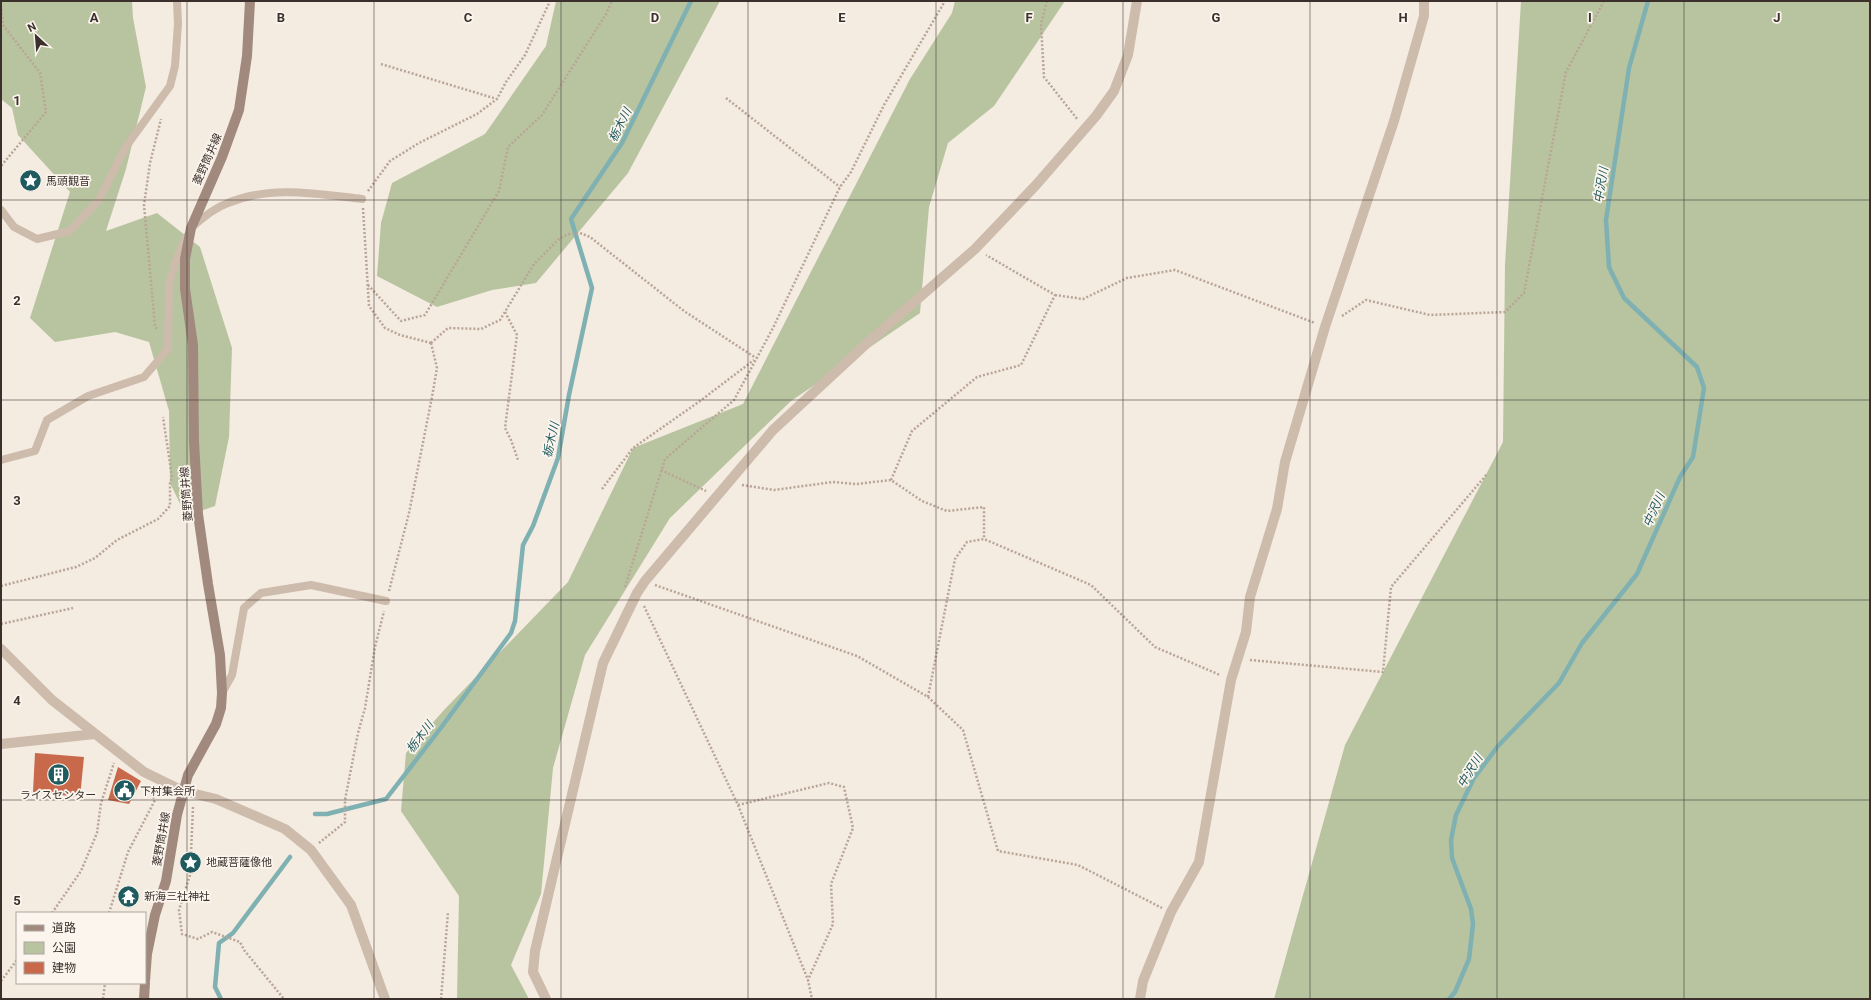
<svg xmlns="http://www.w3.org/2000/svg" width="1871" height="1000" font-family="Roboto,'Noto Sans JP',sans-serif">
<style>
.green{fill:#b8c4a0}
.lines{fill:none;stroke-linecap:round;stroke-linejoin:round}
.stream{stroke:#7fb0b2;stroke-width:4.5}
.building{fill:#c8694b}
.path{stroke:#b9a596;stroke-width:2.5;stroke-dasharray:2 2;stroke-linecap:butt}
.service{stroke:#cdbbac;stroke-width:8}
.minor{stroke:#cdbbac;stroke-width:10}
.secondary{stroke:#a18a7d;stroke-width:10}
.grid{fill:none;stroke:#3b302b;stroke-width:1;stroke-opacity:0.55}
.labels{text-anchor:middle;stroke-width:3.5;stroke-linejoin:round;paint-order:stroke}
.street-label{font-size:11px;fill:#3b302b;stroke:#fbf5ee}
.poi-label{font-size:11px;fill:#3b302b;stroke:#fbf5ee;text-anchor:start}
.water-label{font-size:12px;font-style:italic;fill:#1f5a5e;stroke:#fbf5ee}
.grid-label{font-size:13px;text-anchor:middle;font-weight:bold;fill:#3b302b;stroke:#fbf5ee;stroke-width:3.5;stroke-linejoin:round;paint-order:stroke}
</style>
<rect width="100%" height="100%" fill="#f4ebe1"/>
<path class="green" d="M1 1H132L133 18 146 87 126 169 106 231 157 213 200 247 232 348 229 437 215 506 186 516 170 483 169 411 149 342 115 332 55 342 30 318 70 192 18 135 12 108 1 99Z
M556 1H720L628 173 536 283 492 290 437 307 377 276 381 223 392 183 485 134 546 46Z
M955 1H1065L994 106 948 143 929 207 920 313 791 401 670 518 585 655 553 768 541 894 511 965 529 999H457L459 896 401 811 406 753 444 710 568 582 633 448 743 404 910 79 952 13Z
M1521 1H1870V999H1274L1345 745 1503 442 1505 265Z"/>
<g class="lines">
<path class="stream" d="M315 814H327L386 799 440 729 511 633 515 621 523 545 533 526 558 458 569 395 592 288 571 219 622 143 691 1
M221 999 215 987 219 943 233 933 290 857
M1449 999 1455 992 1469 959 1473 924 1471 909 1452 858 1451 840 1456 815 1474 778 1498 746 1559 683 1582 643 1637 574 1680 477 1693 457 1704 388 1697 367 1624 298 1609 267 1606 220 1629 68 1648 1"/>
</g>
<path class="building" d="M35 753 84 757 80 797 33 792Z
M118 767 141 781 129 804 108 800Z"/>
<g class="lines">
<path class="path" d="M1047 1 1041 24 1044 77 1078 120
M1 5 3 25 40 73 46 112 1 166
M381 64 497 99
M726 98 840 187
M368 191 390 161 419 143 477 114 497 99 506 82 525 55 550 1
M363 208 369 306 385 328 400 335 431 343
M368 285 401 321 425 315 499 191 508 147 542 115 606 14 612 1
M1055 295 1083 299 1127 278 1175 270 1315 323
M505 312 517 335 505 428 511 440 518 460
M1342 316 1366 300 1430 315 1505 312 1524 293 1566 72 1604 1
M157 329 155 326 144 205 150 163 161 119
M431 343 448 328 481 329 500 320 534 264 560 238 569 234 580 233 590 237 684 311 756 358
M661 470 706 491
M891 480 912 431 977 377 1021 365 1055 295 986 255
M742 485 774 490 833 482 856 484 891 480 922 501 947 511 984 507V539
M602 489 633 448 700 401 754 360
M655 585 857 656 928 697 963 730 998 851 1078 865 1162 908
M1 586 76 567 95 558 117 540 158 519 170 506V483L172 477 163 417
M625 587 665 459 734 400 773 328 840 187 851 172 884 105 945 1
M389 591 409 513 432 397 437 368 431 343
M644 606 738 805 808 980 812 999
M1 624 73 608
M1250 660 1383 672 1391 587 1487 474
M928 697 955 559 967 542 984 539 1091 585 1155 647 1220 675
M738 805 829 783 844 787 853 828 831 884 833 924 808 980
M193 807 190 875 179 910 182 934 198 939 212 932 240 942 244 950 284 999
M319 843 345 822V800L358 733 365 708 375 647 384 611
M52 913 81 871 97 833 101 803 114 763
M109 913 128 852 155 800 147 787
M1 981 17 960
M103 999 105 983
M441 999 448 912"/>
<path class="service" d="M1 210 14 227 37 239 70 231 99 200 125 148 170 86 175 66 178 24 177 1
M192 227C203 218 214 208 228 203 271 185 318 194 362 199
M1 460 35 451 47 420 88 396 144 377 168 349 169 284 175 263 186 237
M222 693 232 675 244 608 261 593 311 585 386 601"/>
<path class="minor" d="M1 649 52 700 144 772 183 791 216 799 285 829 311 850 351 905 385 999
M1 744 95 734
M546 999 533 972 535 951 603 663 637 593 645 581 773 430 866 344 975 249 1036 185 1096 116 1114 91 1128 55 1137 1
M1140 999 1143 981 1171 912 1199 862 1231 680 1246 632 1250 597 1277 509 1285 462 1325 327 1394 121 1424 16V1"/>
<path class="secondary" d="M145 981 147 954 155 915 166 881 177 815 188 775 216 724 221 708 222 693 220 655 208 584 198 514 194 441 193 345 185 289V259L191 228 222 157 239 110 247 56 250 1
M144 999 145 983"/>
</g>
<path class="grid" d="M187 1V999M374 1V999M561 1V999M748 1V999M936 1V999M1123 1V999M1310 1V999M1497 1V999M1684 1V999M1 200H1870M1 400H1870M1 600H1870M1 800H1870"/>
<defs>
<symbol id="sight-disc" viewBox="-11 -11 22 22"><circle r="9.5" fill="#1f5a5e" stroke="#fbf5ee"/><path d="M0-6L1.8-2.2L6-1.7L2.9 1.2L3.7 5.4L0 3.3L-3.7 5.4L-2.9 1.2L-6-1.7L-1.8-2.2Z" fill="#fff"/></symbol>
<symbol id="building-disc" viewBox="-11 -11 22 22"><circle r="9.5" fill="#1f5a5e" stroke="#fbf5ee"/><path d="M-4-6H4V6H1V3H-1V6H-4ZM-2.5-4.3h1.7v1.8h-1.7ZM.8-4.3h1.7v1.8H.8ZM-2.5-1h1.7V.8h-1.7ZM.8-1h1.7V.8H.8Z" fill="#fff"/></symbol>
<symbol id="civic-disc" viewBox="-11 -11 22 22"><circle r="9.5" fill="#1f5a5e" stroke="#fbf5ee"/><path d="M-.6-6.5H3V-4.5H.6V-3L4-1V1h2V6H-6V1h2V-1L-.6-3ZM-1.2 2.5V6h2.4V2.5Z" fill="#fff"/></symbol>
<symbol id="temple-disc" viewBox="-11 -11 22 22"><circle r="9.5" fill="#1f5a5e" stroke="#fbf5ee"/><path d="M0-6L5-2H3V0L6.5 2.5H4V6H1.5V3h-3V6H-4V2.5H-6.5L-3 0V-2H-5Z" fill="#fff"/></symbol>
</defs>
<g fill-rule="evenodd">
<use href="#sight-disc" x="18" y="168" width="25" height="25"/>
<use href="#building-disc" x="46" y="762" width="25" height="25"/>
<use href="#civic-disc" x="112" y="778" width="25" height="25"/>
<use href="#sight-disc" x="178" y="850" width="25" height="25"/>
<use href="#temple-disc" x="116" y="884" width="25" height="25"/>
</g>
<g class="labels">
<g class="street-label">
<text transform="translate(207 159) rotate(-66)" y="4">菱野筒井線</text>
<text transform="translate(186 494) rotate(-94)" y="4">菱野筒井線</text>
<text transform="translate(161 839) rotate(-80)" y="4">菱野筒井線</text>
</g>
<g class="poi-label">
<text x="46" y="185">馬頭観音</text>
<text x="140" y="795">下村集会所</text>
<text x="58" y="799" text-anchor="middle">ライスセンター</text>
<text x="206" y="866">地蔵菩薩像他</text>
<text x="144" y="900">新海三社神社</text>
</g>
<g class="water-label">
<text transform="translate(620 125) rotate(-63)" y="4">栃木川</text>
<text transform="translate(1601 185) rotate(-81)" y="4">中沢川</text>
<text transform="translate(551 440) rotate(-77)" y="4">栃木川</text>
<text transform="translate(1654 510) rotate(-66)" y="4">中沢川</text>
<text transform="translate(420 737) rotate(-53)" y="4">栃木川</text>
<text transform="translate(1470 771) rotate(-58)" y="4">中沢川</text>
</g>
</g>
<g class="grid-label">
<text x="94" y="22">A</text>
<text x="281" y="22">B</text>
<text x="468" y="22">C</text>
<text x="655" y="22">D</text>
<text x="842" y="22">E</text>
<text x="1029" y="22">F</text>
<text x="1216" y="22">G</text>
<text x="1403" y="22">H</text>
<text x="1590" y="22">I</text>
<text x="1777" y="22">J</text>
<text x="17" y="105">1</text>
<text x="17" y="305">2</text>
<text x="17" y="505">3</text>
<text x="17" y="705">4</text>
<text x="17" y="905">5</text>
</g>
<rect width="1871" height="1000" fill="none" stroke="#3b302b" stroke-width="4"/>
<rect x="16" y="912" width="130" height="72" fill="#fbf5ee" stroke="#aea6a0"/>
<rect x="24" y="925" width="20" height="6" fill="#a18a7d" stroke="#aea6a0"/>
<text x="52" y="932" font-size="12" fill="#3b302b">道路</text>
<rect x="24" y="942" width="20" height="12" fill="#b8c4a0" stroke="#aea6a0"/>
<text x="52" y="952" font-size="12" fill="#3b302b">公園</text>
<rect x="24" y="962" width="20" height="12" fill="#c8694b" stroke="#aea6a0"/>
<text x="52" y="972" font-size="12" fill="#3b302b">建物</text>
<g transform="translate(36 36) rotate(334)" stroke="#fbf5ee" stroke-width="3" paint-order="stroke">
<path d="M0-3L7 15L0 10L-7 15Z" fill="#3b302b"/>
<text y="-6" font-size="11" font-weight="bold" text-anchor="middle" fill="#3b302b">N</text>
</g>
</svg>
